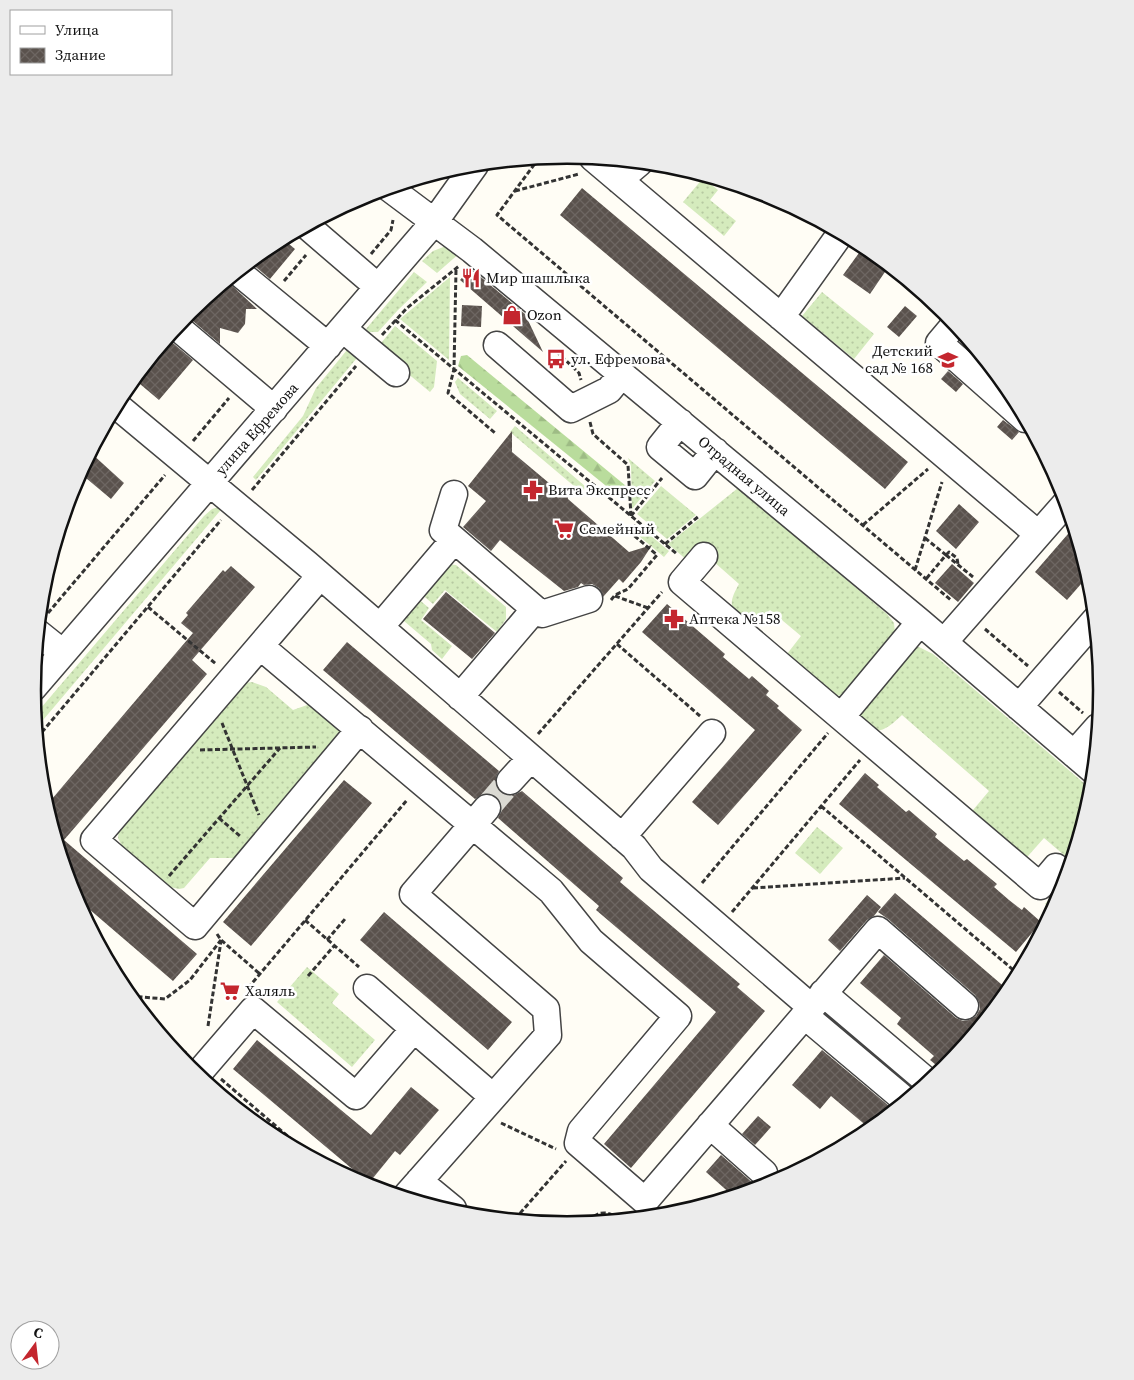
<svg xmlns="http://www.w3.org/2000/svg" width="1134" height="1380" font-family="'Source Serif 4',serif">
<style>
.grass{fill:url(#grass-dots)}
.forest{fill:url(#forest-firs)}
.building{fill:url(#building-cross-hatch)}
.lines{fill:none;stroke-linecap:round;stroke-linejoin:round}
.minor-tunnel{stroke:#dbdad3;stroke-width:26;stroke-dasharray:26 13;stroke-linecap:butt}
.minor-casing{stroke:#444;stroke-width:29}
.path{stroke:#333;stroke-width:3;stroke-dasharray:5 2.5;stroke-linecap:butt}
.minor{stroke:#fff;stroke-width:26}
.labels{text-anchor:middle;stroke-width:5;stroke-linejoin:round;paint-order:stroke}
.poi-label{font-size:15px;fill:#111;stroke:#fff;text-anchor:start}
.street-label{font-size:15px;fill:#111;stroke:#fff}
.rim{fill:none;stroke:#111;stroke-width:2.5}
</style>
<defs>
<pattern id="grass-dots" width="8" height="8" patternUnits="userSpaceOnUse" patternTransform="scale(1.25)"><rect width="8" height="8" fill="#d5ebbd"/><path d="M2 2h.1M6 6h.1" fill="none" stroke="#b6c8a1" stroke-width="1.8" stroke-linecap="round"/></pattern>
<pattern id="forest-firs" width="22" height="20" patternUnits="userSpaceOnUse" patternTransform="scale(1.25)"><rect width="22" height="20" fill="#b9dc9c"/><path d="M5 1l3.5 6h-7zM16 11l3.5 6h-7z" fill="#9ebc85"/></pattern>
<pattern id="building-cross-hatch" width="8" height="8" patternUnits="userSpaceOnUse" patternTransform="scale(1.25)"><rect width="8" height="8" fill="#5a524d"/><path d="M0 0l8 8M0 8l8-8" fill="none" stroke="#6d6662"/></pattern>
</defs>
<rect width="100%" height="100%" fill="#fffdf5"/>
<path class="grass" d="M703 178 718 190 710 200 736 221 724 236 683 202Z
M446 246 461 252 437 273 422 261 433 251Z
M414 272 427 282 398 310 378 332H369L366 329Z
M450 277 449 360 400 319Z
M822 292 874 334 854 359 802 316Z
M395 326 437 361 434 387 430 392 377 348Z
M351 345 361 353 256 480 253 477 303 416 316 388Z
M458 378 497 411 490 419 460 394 455 382Z
M515 426 586 487 581 492 510 432Z
M628 458 655 481 632 509 631 466Z
M661 486 696 515 667 539 637 514Z
M738 488 887 614 894 623 895 633 843 695 836 696 787 654 801 636 770 610 756 625H750C731 609 726 607 739 584L705 554 694 566 668 544Z
M225 505 38 726 36 724 35 715 204 516 212 509Z
M638 525 669 551 664 557 633 531Z
M447 564 456 565 506 607V619L497 632 445 590 433 604 420 593Z
M416 597 429 608 421 620 452 646 442 659 432 650 431 644 404 621 403 617Z
M919 647 933 654 1092 790 1071 861 1044 838 1028 856 1024 858 968 816 989 791 902 715C884 732 872 740 858 713L911 648Z
M252 682 266 687 293 710 310 704 343 730 236 858H210L184 888 179 889 170 887 123 848 118 838 119 828 245 683Z
M817 827 843 848 820 874 795 853Z
M1065 880 1061 895 1052 910 1045 904Z
M307 967 339 994 332 1003 375 1040 352 1067 277 1002Z
M602 1213 612 1214 618 1219 589 1222 593 1216Z"/>
<path class="forest" d="M467 355 626 486 629 491 628 497 621 498 458 366 461 356Z"/>
<path class="building" d="M582 188 908 462 885 489 560 215Z
M283 239 295 249 270 279 250 262 270 245Z
M864 246 889 266 870 294 843 275Z
M470 268 525 314 543 352 460 280Z
M227 281 257 309H246L245 324 238 333 220 328V344L187 316 193 309Z
M462 305 482 306 481 327 461 326Z
M905 306 917 316 899 337 887 327Z
M167 338 193 360 159 400 134 379Z
M948 371 963 384 956 392 941 379Z
M1003 420 1019 432 1012 440 997 427Z
M512 431V452L555 488 567 487 568 499 629 552 652 545 641 562 623 583 619 579 603 597 599 588 592 584 584 585 581 583 578 587 564 591 500 540 491 551 463 527 486 501 468 486Z
M91 453 124 483 111 499 80 473Z
M959 504 979 522 956 549 936 531Z
M1074 527 1088 576 1067 600 1035 572Z
M952 564 974 583 958 602 935 583Z
M231 566 255 587 192 660 207 674 64 840 197 954 173 981 75 897 46 806 193 633 181 623 188 615 186 613 223 570 225 572Z
M446 592 495 633 472 659 423 619Z
M667 604 725 654 723 657 749 679 752 676 769 691 766 695 779 706 777 708 802 730 718 825 692 802 755 730 642 632Z
M347 642 499 771 496 777V785L500 792 506 795H514L522 791 623 878 620 882 740 984 737 987 765 1011 631 1168 604 1144 716 1012 596 910 599 906 498 818 502 810 501 804 497 797 490 793 483 794 475 799 323 670Z
M865 773 879 785 877 787 906 812 909 810 937 834 935 837 964 861 967 859 997 884 994 887 1009 900 1022 910 1024 907 1041 922 1016 952 839 804Z
M344 780 372 803 251 946 223 922Z
M895 893 1008 990 942 1070 930 1060 934 1056 897 1024 901 1018 860 983 884 955 956 1018 963 1021 969 1020 976 1016 980 1009 979 1002 975 995 888 919 878 912Z
M867 895 881 907 874 916 867 920 840 951 828 940Z
M384 912 512 1022 488 1050 360 940Z
M257 1040 371 1135 411 1087 439 1110 400 1155 395 1151 369 1183 233 1069Z
M822 1050 889 1106 869 1128 831 1096 820 1109 792 1085Z
M758 1116 771 1127 755 1145 742 1134Z
M721 1155 754 1184 760 1187 733 1196 706 1172Z"/>
<g class="lines">
<path class="minor-tunnel" d="M487 808 510 781"/>
<defs>
<path id="minor" d="M593 158 1038 534
M619 180 639 163
M389 188 472 250 920 622 1094 771
M307 226 378 287
M238 272 328 346
M781 317 841 233
M955 324 939 343 1025 419
M177 327 274 409
M343 329 396 373
M497 345 571 409 609 390 622 374
M116 405 307 564 634 847 651 869 811 1007
M680 422 660 447 695 476 715 451
M454 494 443 530 535 609 542 614 589 599
M704 556 682 582 841 717 920 622
M320 576 94 840 195 926 360 729
M380 627 454 540
M38 633 63 653
M944 642 1066 503
M260 646 551 891 591 941 678 1016 581 1131 578 1143 645 1201 878 930 965 1006
M33 688 435 221 475 165
M460 697 535 609
M1019 707 1095 620
M841 717 1040 886 1056 867
M1074 754 1098 727
M510 781 531 758
M622 837 712 733
M367 988 414 1029
M823 993 928 1082
M804 1015 905 1100
M197 1075 253 1010 356 1096 414 1029 493 1097
M710 1125 764 1173
M419 1181 453 1209
M405 1197 548 1035 546 1009 413 894 487 808"/>
</defs>
<use href="#minor" class="minor-casing"/>
<path class="path" d="M539 158 497 215 952 601
M515 191 579 174
M371 254 391 230 393 220
M456 270 454 369 448 393 495 433
M284 281 306 255
M395 320 677 554
M382 335 407 308 459 266
M556 351 579 373 581 380
M590 422 593 434 628 465 631 516
M193 441 229 398
M252 490 356 366
M631 516 662 478
M863 525 928 469
M925 538 946 555 926 579
M665 544 699 516
M946 555 973 577
M946 555 949 552 957 558 958 564
M915 570 942 482
M615 596 648 608
M611 600 615 595 628 589 657 555 630 532 638 522
M148 607 216 664
M48 613 165 475
M985 629 1028 666
M617 644 700 716
M1059 692 1083 713
M222 723 259 815
M538 734 662 592
M37 738 221 520
M200 750 316 747
M821 806 1018 974
M219 818 241 837
M169 876 280 748
M702 883 828 733
M753 888 905 878
M732 912 860 760
M305 920 359 967
M217 934 221 940 260 974
M327 940 345 919
M308 976 334 946
M248 988 407 800
M130 996 165 999 190 980 221 940
M208 1026 221 941
M155 1027 186 1053
M221 1079 312 1157
M501 1123 556 1149
M515 1219 566 1161
M589 1222C596 1211 608 1210 618 1219"/>
<use href="#minor" class="minor"/>
</g>
<defs>
<symbol id="restaurant-bare" viewBox="-9 -9 18 18"><path d="M-5-6h1v4h1v-4h1v4h1v-4h1v5L-1.5 .5V6h-2V.5L-5-1ZM5-6V6H3V1.5H1.5Q1.5-4 5-6Z" fill="#c4262e" stroke="#fff" stroke-width="2.5" paint-order="stroke"/></symbol>
<symbol id="shop-bare" viewBox="-9 -9 18 18"><path d="M-5-2.5h2.3a2.7 3.5 0 0 1 5.4 0H5L5.5 6h-11ZM-1.5-2.5h3a1.5 2.3 0 0 0-3 0Z" fill="#c4262e" stroke="#fff" stroke-width="2.5" paint-order="stroke"/></symbol>
<symbol id="bus-bare" viewBox="-9 -9 18 18"><path d="M-5-6H5V4H4V6H2V4H-2V6H-4V4H-5ZM-3.5-4V0h7V-4ZM-3.5 1.2v1.5H-2V1.2ZM2 1.2v1.5H3.5V1.2Z" fill="#c4262e" stroke="#fff" stroke-width="2.5" paint-order="stroke"/></symbol>
<symbol id="school-bare" viewBox="-9 -9 18 18"><path d="M0-5L7-2L0 1L-7-2ZM-4 1L0 2.5L4 1V4Q0 6-4 4Z" fill="#c4262e" stroke="#fff" stroke-width="2.5" paint-order="stroke"/></symbol>
<symbol id="pharmacy-bare" viewBox="-9 -9 18 18"><path d="M-2-6h4v4h4v4h-4v4h-4v-4h-4v-4h4Z" fill="#c4262e" stroke="#fff" stroke-width="2.5" paint-order="stroke"/></symbol>
<symbol id="supermarket-bare" viewBox="-9 -9 18 18"><path d="M-6-5.5h2.5l.6 2H6L4.5 2H-2.5L-4.4-4H-6ZM-1.5 3.2a1.3 1.3 0 1 0 .1 0ZM3 3.2a1.3 1.3 0 1 0 .1 0Z" fill="#c4262e" stroke="#fff" stroke-width="2.5" paint-order="stroke"/></symbol>
</defs>
<g fill-rule="evenodd">
<use href="#restaurant-bare" x="457" y="264" width="28" height="28"/>
<use href="#shop-bare" x="498" y="301" width="28" height="28"/>
<use href="#bus-bare" x="542" y="345" width="28" height="28"/>
<use href="#school-bare" x="934" y="346" width="28" height="28"/>
<use href="#pharmacy-bare" x="519" y="476" width="28" height="28"/>
<use href="#supermarket-bare" x="550" y="515" width="28" height="28"/>
<use href="#pharmacy-bare" x="660" y="605" width="28" height="28"/>
<use href="#supermarket-bare" x="216" y="977" width="28" height="28"/>
</g>
<g class="labels">
<g class="poi-label">
<text x="486" y="283">Мир шашлыка</text>
<text x="527" y="320">Ozon</text>
<text x="933" y="356" text-anchor="end">Детский<tspan x="933" dy="17">сад № 168</tspan></text>
<text x="571" y="364">ул. Ефремова</text>
<text x="548" y="495">Вита Экспресс</text>
<text x="579" y="534">Семейный</text>
<text x="689" y="624">Аптека №158</text>
<text x="245" y="996">Халяль</text>
</g>
<g class="street-label">
<text transform="translate(257 429) rotate(-49)" y="5">улица Ефремова</text>
<text transform="translate(744 476) rotate(40)" y="5">Отрадная улица</text>
</g>
</g>
<path d="M0 0H1134V1380H0ZM41 690a526 526 0 1 1 1052 0a526 526 0 1 1-1052 0Z" fill="#ececec" fill-rule="evenodd"/>
<path class="rim" d="M41 690a526 526 0 1 1 1052 0a526 526 0 1 1-1052 0Z"/>
<rect x="10" y="10" width="162" height="65" fill="#ffffff" stroke="#a0a0a0"/>
<rect x="20" y="26" width="25" height="8" fill="#ffffff" stroke="#a0a0a0"/>
<text x="55" y="35" font-size="15" fill="#111111">Улица</text>
<rect x="20" y="48" width="25" height="15" fill="url(#building-cross-hatch)" stroke="#a0a0a0"/>
<text x="55" y="60" font-size="15" fill="#111111">Здание</text>
<g transform="translate(35 1345) rotate(15)"><circle r="24" fill="#ffffff" stroke="#a0a0a0"/>
<path d="M0-4L9 19L0 12L-9 19Z" fill="#c4262e"/>
<text y="-8" font-size="14" font-weight="bold" text-anchor="middle" fill="#111111">С</text>
</g>
</svg>
